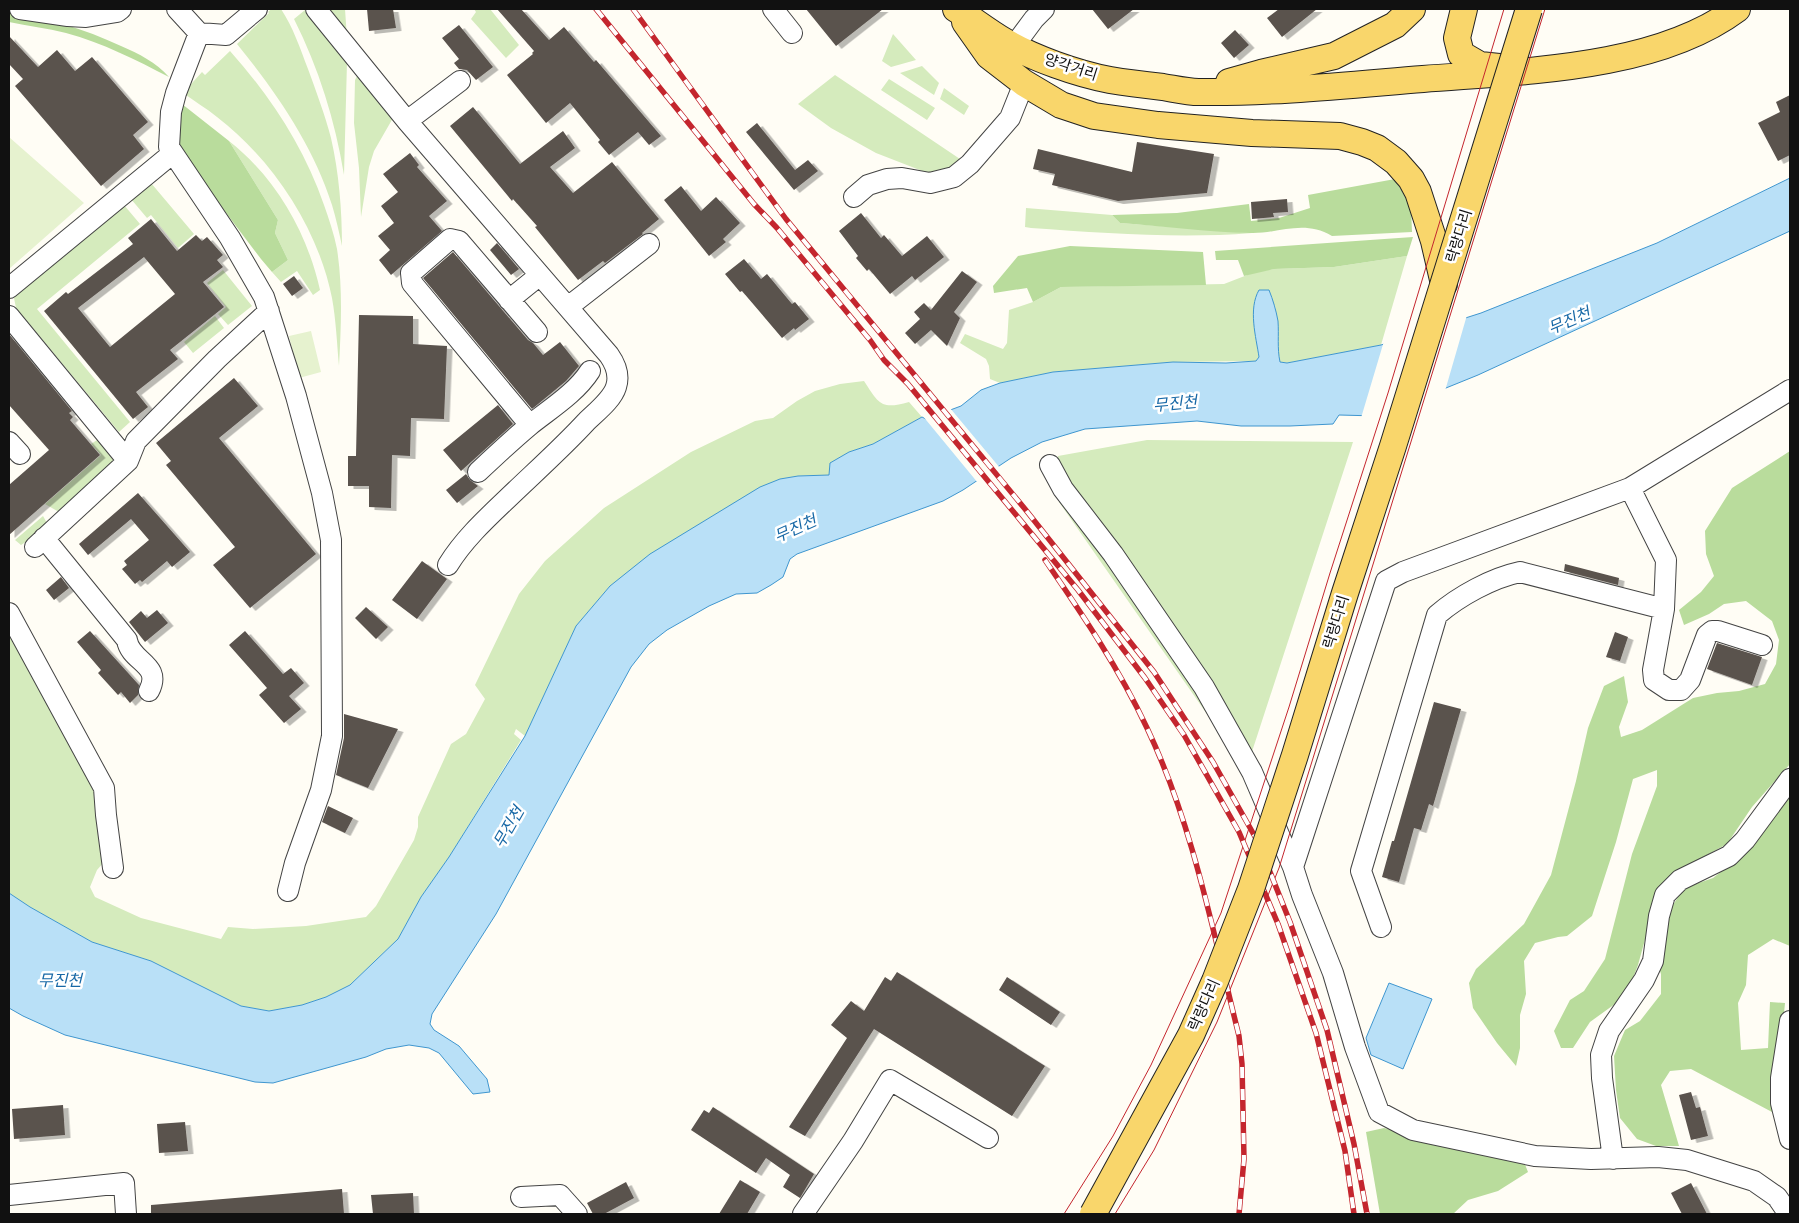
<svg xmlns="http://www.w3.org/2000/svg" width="1799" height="1223" font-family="'Source Serif 4','Noto Sans KR',serif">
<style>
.green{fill:#d5ebbd}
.forest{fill:#b9dc9c}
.pitch{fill:#e6f2cf}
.water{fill:#b9e0f7;stroke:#3f96cf}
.pier{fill:#fffdf5}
.building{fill:#5a524d;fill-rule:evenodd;filter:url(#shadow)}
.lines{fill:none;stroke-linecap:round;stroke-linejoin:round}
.minor-casing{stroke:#444;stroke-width:22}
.major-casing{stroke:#222;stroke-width:28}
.minor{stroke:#fff;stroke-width:20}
.major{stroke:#f9d66b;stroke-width:26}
.tram{stroke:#c4262e;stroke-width:1}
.rail-casing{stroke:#c4262e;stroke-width:5.5}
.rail{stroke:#fff;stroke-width:4;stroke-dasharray:11;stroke-linecap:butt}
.major-bridge-casing{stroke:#222;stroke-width:28;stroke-linecap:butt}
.major-bridge{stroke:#f9d66b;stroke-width:26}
.labels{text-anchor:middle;stroke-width:5;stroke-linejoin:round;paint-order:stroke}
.street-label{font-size:15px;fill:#111;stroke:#fff}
.water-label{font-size:16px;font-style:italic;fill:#1768a6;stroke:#fff}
</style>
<defs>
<filter id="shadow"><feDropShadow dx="5.5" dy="3" stdDeviation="0" flood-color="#0004"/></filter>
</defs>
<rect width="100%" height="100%" fill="#fffdf5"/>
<path class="green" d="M271 9H281C293 27 300 48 308 69 316 91 325 115 331 138 339 173 342 210 342 246 339 232 336 218 332 205 313 145 276 92 237 44L269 13 268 12Z
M324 9H345L347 38Z
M474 9H490L519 45 506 58 471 19 476 12Z
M305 10 347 62 344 175C335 120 319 69 294 19Z
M893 34 916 60 891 67 882 61Z
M230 51C271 97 304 147 324 205 329 219 334 234 337 249 343 288 341 327 339 366 337 344 336 320 332 298 318 228 273 160 217 117 206 108 194 101 183 93L202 72 205 75Z
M922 66 939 83 934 95 900 73Z
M835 75 960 159 953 171 930 174 876 153 831 128 798 104Z
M357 76 393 118 374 151 369 167 361 217 359 168 354 123 355 80Z
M889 79 935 108 927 120 881 90Z
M944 88 969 106 964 115 940 99Z
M229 141C276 178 307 232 320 290L313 295 297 271 281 282 272 272 288 260 275 233 278 220Z
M151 183 194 234 178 248 151 215 147 218 131 199Z
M124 205 140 224 37 309 130 422 119 432 16 308 14 298 17 293Z
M1026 208 1112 215 1120 223 1252 233C1179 239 1104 233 1031 228L1025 227Z
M1407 256 1381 345 1287 363 1280 362C1275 344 1278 324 1275 305L1257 345 1259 357 1256 361 1173 362 1053 372 1000 383 990 379 989 366 986 359 960 343 965 334 1003 349 1007 343 1009 310 1033 302 1061 287 1224 284 1255 272 1274 269 1334 267Z
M223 270 252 306 228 325 218 314 226 307 207 283Z
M215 316 224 328 193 353 184 342Z
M864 381C879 404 881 410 909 402L922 417 873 444 849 452 830 464 829 475 798 476 780 479 610 586 576 626 525 736 516 729 514 734 521 740 449 857 421 897 398 939 350 985 326 997 302 1005 269 1011 241 1006 151 961 92 942 30 907 9 893V623L93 780 104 862 97 870 90 887 95 897 141 918 221 939 228 927 253 929 306 926 366 917 376 906 414 840 418 827V817L451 744 466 734 485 699 475 685 519 594 545 561 604 508 691 452 755 421 773 418 797 401 815 391 840 384Z
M97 440H102L113 453 115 461 59 512 45 504 101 455 91 444Z
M1147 440 1353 442 1246 770 1059 502 1058 456Z
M43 516 47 523 38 534 21 545 15 540Z"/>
<path class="forest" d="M9 11C50 19 82 28 121 46 139 54 156 62 169 77 136 60 103 43 66 33 47 28 28 26 9 22Z
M182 104 229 141 278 220 275 233 288 260 272 272 261 259 180 152 175 125Z
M1395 179 1411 207 1412 232 1332 236C1303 219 1279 234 1250 233 1206 232 1163 226 1120 223L1112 215 1177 213 1249 204 1251 221 1279 218 1310 208 1308 195Z
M1413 237 1407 256 1334 267 1274 269 1244 276 1238 260H1216L1215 251Z
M1070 246 1203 252 1206 285 1061 287 1033 302 1027 288 994 293 993 286 1018 256Z
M1790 451V764L1752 807 1727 844 1694 862 1657 896 1638 965 1626 996 1590 1022 1573 1048H1561L1554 1031 1570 1000 1584 991 1605 959 1632 854 1657 786V770L1633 779 1616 842 1592 916 1567 936 1558 937 1535 943 1524 961 1526 994 1520 1015V1048L1516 1066 1497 1043 1473 1008 1469 983 1476 969 1524 924 1551 875 1576 781 1588 728 1604 686 1624 676 1628 702 1619 727 1621 737 1642 730 1693 698 1717 693 1739 691 1765 684 1776 664 1779 640 1772 621 1746 601 1724 604 1709 614 1684 625 1679 610 1701 592 1714 576 1706 554 1705 531 1732 488Z
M1790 792V946L1773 939 1748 955 1746 985 1738 1003 1741 1050 1768 1048 1770 1002 1785 1003 1781 1045 1775 1070 1772 1112 1691 1069 1670 1071 1661 1085 1679 1146H1656L1637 1139 1620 1118 1616 1090 1614 1056 1625 1030 1640 1021 1661 994V974L1657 962 1669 911 1684 888 1713 878 1745 853Z
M1384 1128 1524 1162 1528 1172 1498 1191 1468 1200 1453 1214H1380L1366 1132Z"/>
<path class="pitch" d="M9 137 84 203 9 269Z
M311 331 321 372 299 378 289 336Z"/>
<path class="water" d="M1790 178V231L1478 375 1377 416 1339 415 1333 424 1290 426H1241L1197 421 1085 429 1042 442 1011 458 963 490 943 501 797 554 790 559 783 577 771 585 757 593 736 594 709 606 667 630 649 644 631 667 496 914 432 1014 430 1024 434 1030 459 1046 487 1079 490 1092 473 1094 439 1053 429 1048 409 1045 386 1049 366 1057 273 1083 255 1082 65 1035 23 1016 9 1008V893L30 907 92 942 151 961 241 1006 269 1011 302 1005 326 997 350 985 398 939 421 897 449 857 525 736 576 626 610 586 650 554 760 487 780 479 798 476 829 475 830 463 849 452 873 444 922 417 926 419 961 406 981 390 1000 383 1053 372 1173 362 1226 363 1256 361 1259 357C1256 337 1248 309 1259 290H1269C1273 300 1276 310 1278 321 1279 335 1277 348 1280 362L1287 363 1381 345 1481 313 1657 243Z
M1389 983 1432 999 1403 1069 1371 1055 1366 1038Z"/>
<path class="pier" d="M1467 315 1445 391 1378 418H1361L1384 341Z
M950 408 1000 468 978 483 922 415 926 416Z"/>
<path class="building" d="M367 9H393L396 28 369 31Z
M497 9H521L549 40 564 27 594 62 596 60 661 136 649 145 638 132 609 155 598 142 600 140 570 103 546 123 507 75 533 54 532 53 534 51Z
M806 9H883L836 46Z
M1092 9H1134L1108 29Z
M1279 9H1317L1282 37 1267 18Z
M459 25 493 67 476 80 467 70 459 69 454 63 459 59 442 38Z
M1235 30 1249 45 1234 58 1221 43Z
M9 36 38 67 57 50 75 71 92 57 148 122 133 135 144 149 101 186 15 86 23 79 9 64Z
M1790 95V155L1778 161 1758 123 1780 112 1776 102Z
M473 107 520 164 563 131 575 148 550 167 573 193 612 162 659 219 642 233 643 234 605 263 603 261 578 280 535 227 537 226 513 199 512 201 450 126Z
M757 123 795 170 808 160 818 171 794 190 746 132Z
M1137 142 1214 154 1207 193 1118 201 1052 185 1055 174 1033 169 1038 149 1132 172Z
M410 153 419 165 417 167 447 201 429 216 442 231 391 275 379 260 390 250 378 236 394 223 381 206 398 192 383 174Z
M681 186 701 211 716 197 740 223 723 239 726 242 709 256 664 200Z
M1287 199 1288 212 1273 213 1274 217 1252 219 1251 202Z
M861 213 881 238 884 235 902 256 927 236 944 257 915 280 912 276 890 294 869 269 867 271 856 258 858 256 839 231Z
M151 219 177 251 196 235 202 241 207 237 223 255 217 260 223 267 203 282 224 307 170 350 178 359 136 392 148 407 133 419 44 311 66 292 68 294 133 244 128 238ZM144 257 175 294 110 347 78 308Z
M497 243 519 269 511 275 490 250Z
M453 252 528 340 533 343 543 355 560 342 579 366 566 381 532 409 423 278Z
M744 259 761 279 767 274 792 304 795 302 809 319 795 330 794 328 782 338 742 291 740 292 725 274Z
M962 271 977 282 954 312 960 318 947 346 931 330 915 344 905 333 920 319 914 312 924 303 931 310Z
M294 276 303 288 292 296 283 284Z
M359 315 413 316V344L447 346 444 419 411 418 410 456 392 455 391 508 369 507V486H348V456H356Z
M9 334 72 411 69 413 73 417 70 420 100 455 9 535V485L49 450 9 405Z
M234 378 258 406 219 438 316 554 250 608 213 565 235 547 166 465 171 461 156 443Z
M498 405 513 424 461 471 443 450Z
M466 474 470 480 478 486 457 503 446 490Z
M138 493 190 552 172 567 167 561 142 582 140 580 135 584 122 569 127 565 124 561 149 540 131 519 88 555 79 544Z
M422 561 447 579 417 619 392 600Z
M1565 564 1619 578 1618 585 1564 571Z
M61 577 69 588 54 600 46 590Z
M366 607 388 627 376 639 355 618Z
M157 610 168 623 145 642 129 622 141 611 147 618Z
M90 631 139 685 138 695 130 703 121 692 118 695 98 673 101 670 77 642Z
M245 631 283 674 291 668 304 683 289 696 301 709 284 723 259 695 267 688 229 645Z
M1615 632 1628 637 1620 661 1606 657Z
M1717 643 1762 657 1752 685 1707 669Z
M1434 702 1461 709 1433 806 1429 804 1421 830 1414 828 1399 882 1382 877 1392 841H1394Z
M344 714 398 729 368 788 336 775 344 738Z
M328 806 353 818 345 833 322 822Z
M897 972 1045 1066 1012 1116 874 1029 805 1136 789 1127 847 1038 831 1025 851 1001 864 1011 885 977 891 981Z
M1007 977 1060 1012 1051 1025 999 990Z
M1691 1092 1696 1108 1700 1107 1708 1136 1691 1140 1679 1095Z
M63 1105 65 1135 14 1139 12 1109Z
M713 1107 814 1174 800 1198 783 1187 790 1175 766 1158 756 1173 691 1130 704 1110 709 1113Z
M185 1122 188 1151 159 1153 157 1124Z
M740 1180 760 1192 747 1214H719Z
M626 1182 634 1198 604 1214H593L587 1203Z
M1691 1183 1707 1214H1682L1671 1193Z
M342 1189 344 1214H151V1205Z
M413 1193 414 1214H373L371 1195Z"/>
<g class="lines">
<defs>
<path id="minor" d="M20 9 68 16 86 17 117 12 121 9
M177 9 199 33 226 35 257 9
M316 9 407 121 609 355C616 365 620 375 616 387 612 400 596 412 586 422 562 448 535 472 509 497 487 518 464 539 448 565
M773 9 792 33
M199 33 176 93 171 112 169 147 230 238 264 297 296 396 322 493 331 540 332 736 321 790 295 863 288 891
M1014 46 1034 19 1044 9
M407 121 460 81
M854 197 868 185 887 179 902 178 930 183 954 177 970 164 1010 118 1024 83
M9 288 173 153
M509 300 540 275
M568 307 649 244
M9 316 128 461
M530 425 412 283 411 273 450 239 459 241 537 332
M9 442 20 454
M1050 465 1063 489 1113 554 1204 687 1252 772 1293 867 1302 895 1333 973 1355 1047 1379 1112 1413 1130 1535 1156 1591 1159 1658 1157 1687 1160 1754 1181 1777 1197 1786 1210 1787 1214
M478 472C495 456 512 440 530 425 550 409 576 393 590 371
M1630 488 1666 560 1664 609 1653 670 1654 680 1669 690H1681L1690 680 1707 635 1712 631H1718L1762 645
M44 538 127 640C130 662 163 664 149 691
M35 547 128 461 136 441 217 359 269 311
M9 613 104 788 106 815 113 868
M1293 867 1386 581 1403 572 1630 488 1790 390
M1381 927 1361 871 1437 615C1459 596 1492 578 1520 572L1664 609
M1790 1021 1781 1078V1103L1790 1139
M1613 1159 1602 1078 1601 1055 1609 1031 1644 980 1653 961 1659 916 1665 895 1680 880 1729 856 1745 840 1790 779
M9 1195 124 1183 126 1214
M521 1197 560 1195 577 1214
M803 1214 853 1141 890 1080 988 1138"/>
<path id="major" d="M956 9C972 19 987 31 1004 41 1032 58 1078 74 1110 80 1128 83 1145 85 1163 87 1175 89 1187 92 1199 92 1274 93 1349 85 1423 79 1521 71 1655 70 1737 9
M1464 9 1457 38 1461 54 1480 65 1499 67
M965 22 989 56 1024 83 1061 105 1094 116 1158 125 1252 133 1340 136 1362 142 1377 148 1396 162 1411 179 1418 192 1434 241 1444 284
M1229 82 1261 73 1334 56 1395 25 1412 9"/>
</defs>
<use href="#minor" class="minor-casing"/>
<use href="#major" class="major-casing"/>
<use href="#minor" class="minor"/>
<use href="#major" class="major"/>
<path class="tram" d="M1064 1214 1113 1136 1151 1065 1221 913 1289 707 1330 573 1388 393 1504 9
M1115 1214 1154 1150 1217 1022 1279 868 1545 9"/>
<defs>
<path id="rail" d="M596 9 754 204 777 228 870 340 884 360 908 384 1078 590 1145 678 1184 735 1239 832 1278 924 1316 1033 1345 1151 1354 1214
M633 9 786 219 1025 509 1154 672 1213 762 1258 842 1290 922 1327 1030 1354 1144 1367 1214
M1045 560C1082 614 1119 668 1147 728 1193 825 1213 932 1239 1036L1242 1064 1244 1159 1239 1214"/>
</defs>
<use href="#rail" class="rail-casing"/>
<use href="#rail" class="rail"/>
<defs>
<path id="major-bridge" d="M1093 1214 1191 1035 1215 981 1251 889 1295 755 1345 593 1393 446 1529 9"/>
</defs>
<use href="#major-bridge" class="major-bridge-casing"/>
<use href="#major-bridge" class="major-bridge"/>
</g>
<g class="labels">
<g class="street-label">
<text transform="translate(1071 67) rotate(18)" y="5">양각거리</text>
<text transform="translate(1459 236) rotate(-73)" y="5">락랑다리</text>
<text transform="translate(1336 622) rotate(-73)" y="5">락랑다리</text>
<text transform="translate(1204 1005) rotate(-66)" y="5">락랑다리</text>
</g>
<g class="water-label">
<text transform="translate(1569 320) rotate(-23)" y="6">무진천</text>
<text transform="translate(1175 403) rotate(-5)" y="6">무진천</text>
<text transform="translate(795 528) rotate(-24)" y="6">무진천</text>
<text transform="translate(508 827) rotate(-60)" y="6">무진천</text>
<text x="60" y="986">무진천</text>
</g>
</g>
<rect width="1799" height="1223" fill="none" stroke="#111111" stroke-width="20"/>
</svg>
